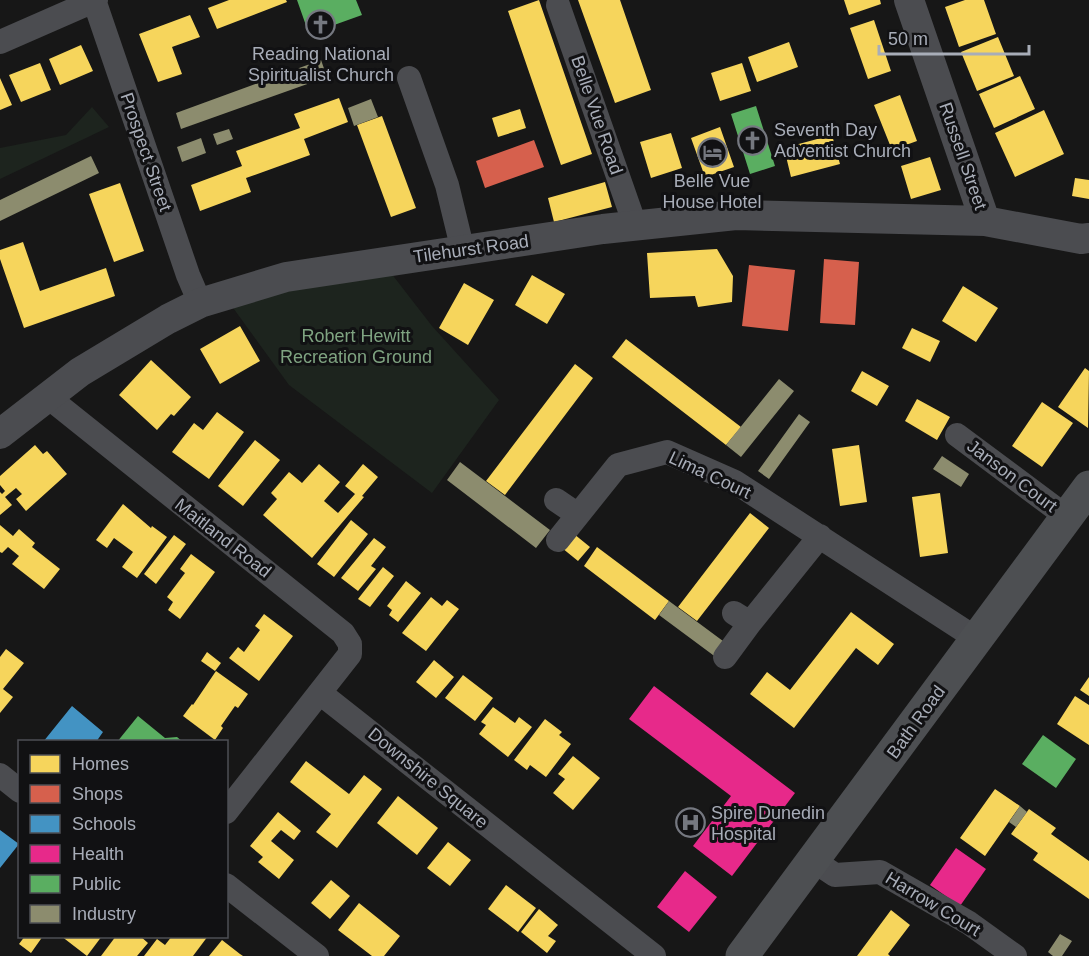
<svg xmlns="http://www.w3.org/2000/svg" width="1089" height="956" font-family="Arial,sans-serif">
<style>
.green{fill:#1d241e}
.homes{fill:#f6d55c}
.shops{fill:#d6604d}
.schools{fill:#4393c3}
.health{fill:#e7298a}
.public{fill:#5aae61}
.industry{fill:#8c8c6e}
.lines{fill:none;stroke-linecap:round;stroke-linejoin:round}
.minor{stroke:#4b4c50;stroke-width:24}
.tertiary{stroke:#4b4c50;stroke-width:30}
.primary{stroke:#4d4f52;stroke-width:33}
.labels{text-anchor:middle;stroke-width:6;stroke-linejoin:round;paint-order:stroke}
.poi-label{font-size:18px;fill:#a8adb8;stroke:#111113}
.street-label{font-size:18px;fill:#a8adb8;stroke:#111113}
.park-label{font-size:18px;fill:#7fa381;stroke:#111113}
</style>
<rect width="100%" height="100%" fill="#171717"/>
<path class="green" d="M92 107 109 127 0 179V148L66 135Z
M384 264 432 326 499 400 432 493 289 385 231 305Z"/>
<path class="homes" d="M229 0H286L287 2 217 29 208 8Z
M539 0 592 154 561 165 508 11Z
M578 0H620L651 90 615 103Z
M844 0H880L881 4 849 15Z
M965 0H984L996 34 959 47 945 7Z
M190 15 200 37 172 47 182 74 158 82 139 34Z
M874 20 891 71 868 79 850 28Z
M998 37 1014 76 977 91 961 52Z
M789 42 798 67 757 82 748 57Z
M81 45 93 71 60 85 49 59Z
M40 63 51 90 21 102 9 75Z
M742 63 751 91 720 101 711 73Z
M1020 76 1035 109 994 128 979 94Z
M0 78 12 105 0 110Z
M900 95 917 141 892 150 874 105Z
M339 98 348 122 304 139 310 155 246 178 251 192 200 211 191 185 242 166 236 151 300 128 294 114Z
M520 109 526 128 498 137 492 118Z
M1044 110 1064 154 1015 177 995 133Z
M382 116 416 208 391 217 357 125Z
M720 127 734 167 705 177 691 138Z
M671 133 682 168 651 178 640 142Z
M832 135 840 164 791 177 784 148Z
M930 157 941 190 911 199 901 166Z
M1075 178 1089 180V199L1072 196Z
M605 182 612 207 554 222 548 198Z
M120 183 144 251 114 262 89 194Z
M23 242 40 291 106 268 115 296 24 328 0 259V250Z
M717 249 733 276 732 302 698 307 695 296 650 298 647 253Z
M532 275 565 294 547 324 515 305Z
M464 283 494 300 468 345 439 328Z
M963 286 998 308 976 342 942 321Z
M240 326 260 361 220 384 200 349Z
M912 328 940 341 930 362 902 348Z
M626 339 741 427 726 445 612 357Z
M151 360 191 397 174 416 171 414 157 430 119 395Z
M575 364 593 378 505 495 486 481Z
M1085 368 1089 371 1088 428 1058 407Z
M862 371 889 386 877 406 851 391Z
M917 399 950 417 937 440 905 421Z
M1042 402 1073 423 1042 467 1012 446Z
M217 412 244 432 209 479 172 452 194 423 203 430Z
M255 440 280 460 243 506 218 486Z
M35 445 43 454 47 451 67 474 26 511 16 499 22 494 16 488 5 497 12 505 0 515V492L2 494 5 491 0 485V476Z
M859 445 867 502 840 506 832 449Z
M319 464 340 482 324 501 338 513 355 494 345 486 363 464 378 477 362 496 364 497 312 558 263 515 277 499 271 493 289 472 302 483Z
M940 493 948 553 920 557 912 497Z
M123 504 151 528 152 526 167 537 137 578 122 567 133 552 114 538 107 548 96 540Z
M750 513 769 528 697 621 678 607Z
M351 520 368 534 334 577 317 564Z
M0 525 13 536 19 529 35 543 32 547 60 569 44 589 12 564 19 556 8 547 2 553 0 552Z
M574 534 590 547 578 561 562 548Z
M174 535 186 544 156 584 144 574Z
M374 538 386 547 371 566 376 569 358 591 341 578Z
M597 547 669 601 655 620 584 566Z
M191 554 215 572 180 619 168 610 173 602 167 597 185 573 180 569Z
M383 567 394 576 370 607 358 599Z
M406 581 421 593 398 622 389 615 392 610 387 606Z
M431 597 442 606 447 600 459 609 426 651 402 633Z
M851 612 894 644 878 665 856 648 794 728 750 694 767 672 790 690Z
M264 614 293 636 259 681 229 658 238 647 244 652 260 630 255 626Z
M6 649 24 663 3 689 13 697 0 713V657Z
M207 652 221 663 215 671 201 661Z
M434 660 454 677 436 698 416 682Z
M216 671 248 694 238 708 235 706 221 726 223 728 215 740 183 716 192 704 193 705Z
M463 675 493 698 475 721 445 698Z
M1089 677V696L1080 690Z
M1075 696 1089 705V745L1057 724Z
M493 707 515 723 519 717 532 727 508 757 479 734 486 725 481 722Z
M545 719 562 732 559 735 571 744 546 777 530 765 527 770 514 760Z
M573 756 600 778 573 810 553 793 565 779 558 774Z
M306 761 349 794 364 775 382 789 337 848 316 832 331 814 290 782Z
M995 789 1020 806 985 856 960 838Z
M398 796 438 828 417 855 377 823Z
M1029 809 1056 828 1051 834 1089 861V899L1033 860 1038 853 1011 834Z
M278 812 301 831 294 840 281 830 271 841 294 860 279 879 258 862 263 857 250 846Z
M448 842 471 860 450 886 427 868Z
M331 880 350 896 330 919 311 903Z
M506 885 536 908 518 932 488 909Z
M359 903 400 936 384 956H372L338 930Z
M539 909 558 925 548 936 556 941 547 953 521 932Z
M891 910 910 925 888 954 890 956H857Z
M25 936H43L31 953 19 944Z
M61 936H102L87 956Z
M116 936H140L148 943 137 956H101Z
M172 936H208L193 956H144L157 939 165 945Z
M222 940 240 954 243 956H209Z"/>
<path class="shops" d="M534 140 544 167 485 188 476 161Z
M824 259 859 262 855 325 820 323Z
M749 265 795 270 788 331 742 326Z"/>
<path class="schools" d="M72 706 103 732 96 742H43Z
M0 830 19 844 0 868Z"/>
<path class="health" d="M654 686 795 793 732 876 693 846 731 796 629 719Z
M956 848 986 869 960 906 930 885Z
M685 871 717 897 689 932 657 907Z"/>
<path class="public" d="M297 0H356L362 15 309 34Z
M756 106 775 166 750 174 731 114Z
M138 716 165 738 177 737 183 742H117Z
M1043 735 1076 759 1056 788 1022 764Z"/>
<path class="industry" d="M321 60 327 77 181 129 176 113Z
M371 99 378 117 354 126 348 108Z
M229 129 233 139 217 145 213 134Z
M201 138 206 153 182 162 177 147Z
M91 156 99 173 0 221V200Z
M779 379 794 391 741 457 726 445Z
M799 414 810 422 769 479 758 471Z
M942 456 969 474 961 487 933 469Z
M460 462 550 530 536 548 447 480Z
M669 601 727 644 717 658 659 615Z
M1020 806 1027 812 1016 827 1009 822Z
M1060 934 1072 941 1062 956H1053L1048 952Z"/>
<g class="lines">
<path class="minor" d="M94 0 188 275 200 303
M558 5 635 225
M0 42 96 0
M409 78 447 185 463 251
M48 397 343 633 350 644V654L226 812
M957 435 1067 517
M556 500 578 515
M558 540 618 465 667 452 735 482 977 639
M734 613 750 623 820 536
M725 657 750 623
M320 693 654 956
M0 775 20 791
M814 861 835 875 880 872 969 923 1015 956
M226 885 317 956"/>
<path class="tertiary" d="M909 0 985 221
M0 434 80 372 168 319 200 303 286 277 603 229 736 215 985 221 1081 239 1089 238"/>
<path class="primary" d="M742 956 1089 487"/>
</g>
<defs>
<symbol id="church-ring" viewBox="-11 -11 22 22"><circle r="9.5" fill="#111113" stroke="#757880" stroke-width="1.5"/><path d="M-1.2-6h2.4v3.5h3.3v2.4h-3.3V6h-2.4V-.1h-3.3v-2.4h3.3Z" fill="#757880"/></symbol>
<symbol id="hotel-ring" viewBox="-11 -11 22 22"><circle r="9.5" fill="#111113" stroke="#757880" stroke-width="1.5"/><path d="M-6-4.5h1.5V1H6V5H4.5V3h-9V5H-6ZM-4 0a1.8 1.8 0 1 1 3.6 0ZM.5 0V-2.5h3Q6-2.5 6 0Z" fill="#757880"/></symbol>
<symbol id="hospital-ring" viewBox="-11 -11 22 22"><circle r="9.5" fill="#111113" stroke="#757880" stroke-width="1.5"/><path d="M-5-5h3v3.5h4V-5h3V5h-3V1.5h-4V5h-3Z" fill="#757880"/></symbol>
</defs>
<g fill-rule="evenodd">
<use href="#church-ring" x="304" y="8" width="33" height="33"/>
<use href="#church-ring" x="736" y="124" width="33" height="33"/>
<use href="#hotel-ring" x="696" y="136" width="33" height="33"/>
<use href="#hospital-ring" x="674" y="806" width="33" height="33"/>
</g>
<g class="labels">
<g class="poi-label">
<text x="321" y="60">Reading National<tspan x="321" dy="21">Spiritualist Church</tspan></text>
<text x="774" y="136" text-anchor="start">Seventh Day<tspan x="774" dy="21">Adventist Church</tspan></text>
<text x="712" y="187">Belle Vue<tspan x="712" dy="21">House Hotel</tspan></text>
<text x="711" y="819" text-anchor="start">Spire Dunedin<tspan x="711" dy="21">Hospital</tspan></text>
</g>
<g class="street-label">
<text transform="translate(597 115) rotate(71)" y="6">Belle Vue Road</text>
<text transform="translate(146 152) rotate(71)" y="6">Prospect Street</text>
<text transform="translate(963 156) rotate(71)" y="6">Russell Street</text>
<text transform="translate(471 249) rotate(-8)" y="6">Tilehurst Road</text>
<text transform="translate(710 475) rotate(25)" y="6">Lima Court</text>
<text transform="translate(1012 476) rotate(37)" y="6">Janson Court</text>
<text transform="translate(223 538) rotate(38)" y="6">Maitland Road</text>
<text transform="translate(916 722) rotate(-54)" y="6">Bath Road</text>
<text transform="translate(428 778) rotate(39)" y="6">Downshire Square</text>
<text transform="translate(933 904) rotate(31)" y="6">Harrow Court</text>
</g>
<g class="park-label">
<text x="356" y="342">Robert Hewitt<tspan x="356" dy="21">Recreation Ground</tspan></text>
</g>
</g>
<rect x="18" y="740" width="210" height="198" fill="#111113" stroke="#4d4f55" stroke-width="1.5"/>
<rect x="30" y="755" width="30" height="18" fill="#f6d55c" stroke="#4d4f55" stroke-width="1.5"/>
<text x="72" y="770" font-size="18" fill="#a8adb8">Homes</text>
<rect x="30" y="785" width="30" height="18" fill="#d6604d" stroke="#4d4f55" stroke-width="1.5"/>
<text x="72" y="800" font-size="18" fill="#a8adb8">Shops</text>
<rect x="30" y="815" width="30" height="18" fill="#4393c3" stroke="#4d4f55" stroke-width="1.5"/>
<text x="72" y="830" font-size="18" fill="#a8adb8">Schools</text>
<rect x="30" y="845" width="30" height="18" fill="#e7298a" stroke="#4d4f55" stroke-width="1.5"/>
<text x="72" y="860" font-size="18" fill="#a8adb8">Health</text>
<rect x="30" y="875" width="30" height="18" fill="#5aae61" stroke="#4d4f55" stroke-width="1.5"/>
<text x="72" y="890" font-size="18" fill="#a8adb8">Public</text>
<rect x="30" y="905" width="30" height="18" fill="#8c8c6e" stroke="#4d4f55" stroke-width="1.5"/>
<text x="72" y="920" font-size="18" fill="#a8adb8">Industry</text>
<path d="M879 45v9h150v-9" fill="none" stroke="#a8adb8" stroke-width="3"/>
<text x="888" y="45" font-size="18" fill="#a8adb8" stroke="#111113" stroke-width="4.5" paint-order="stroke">50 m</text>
</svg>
